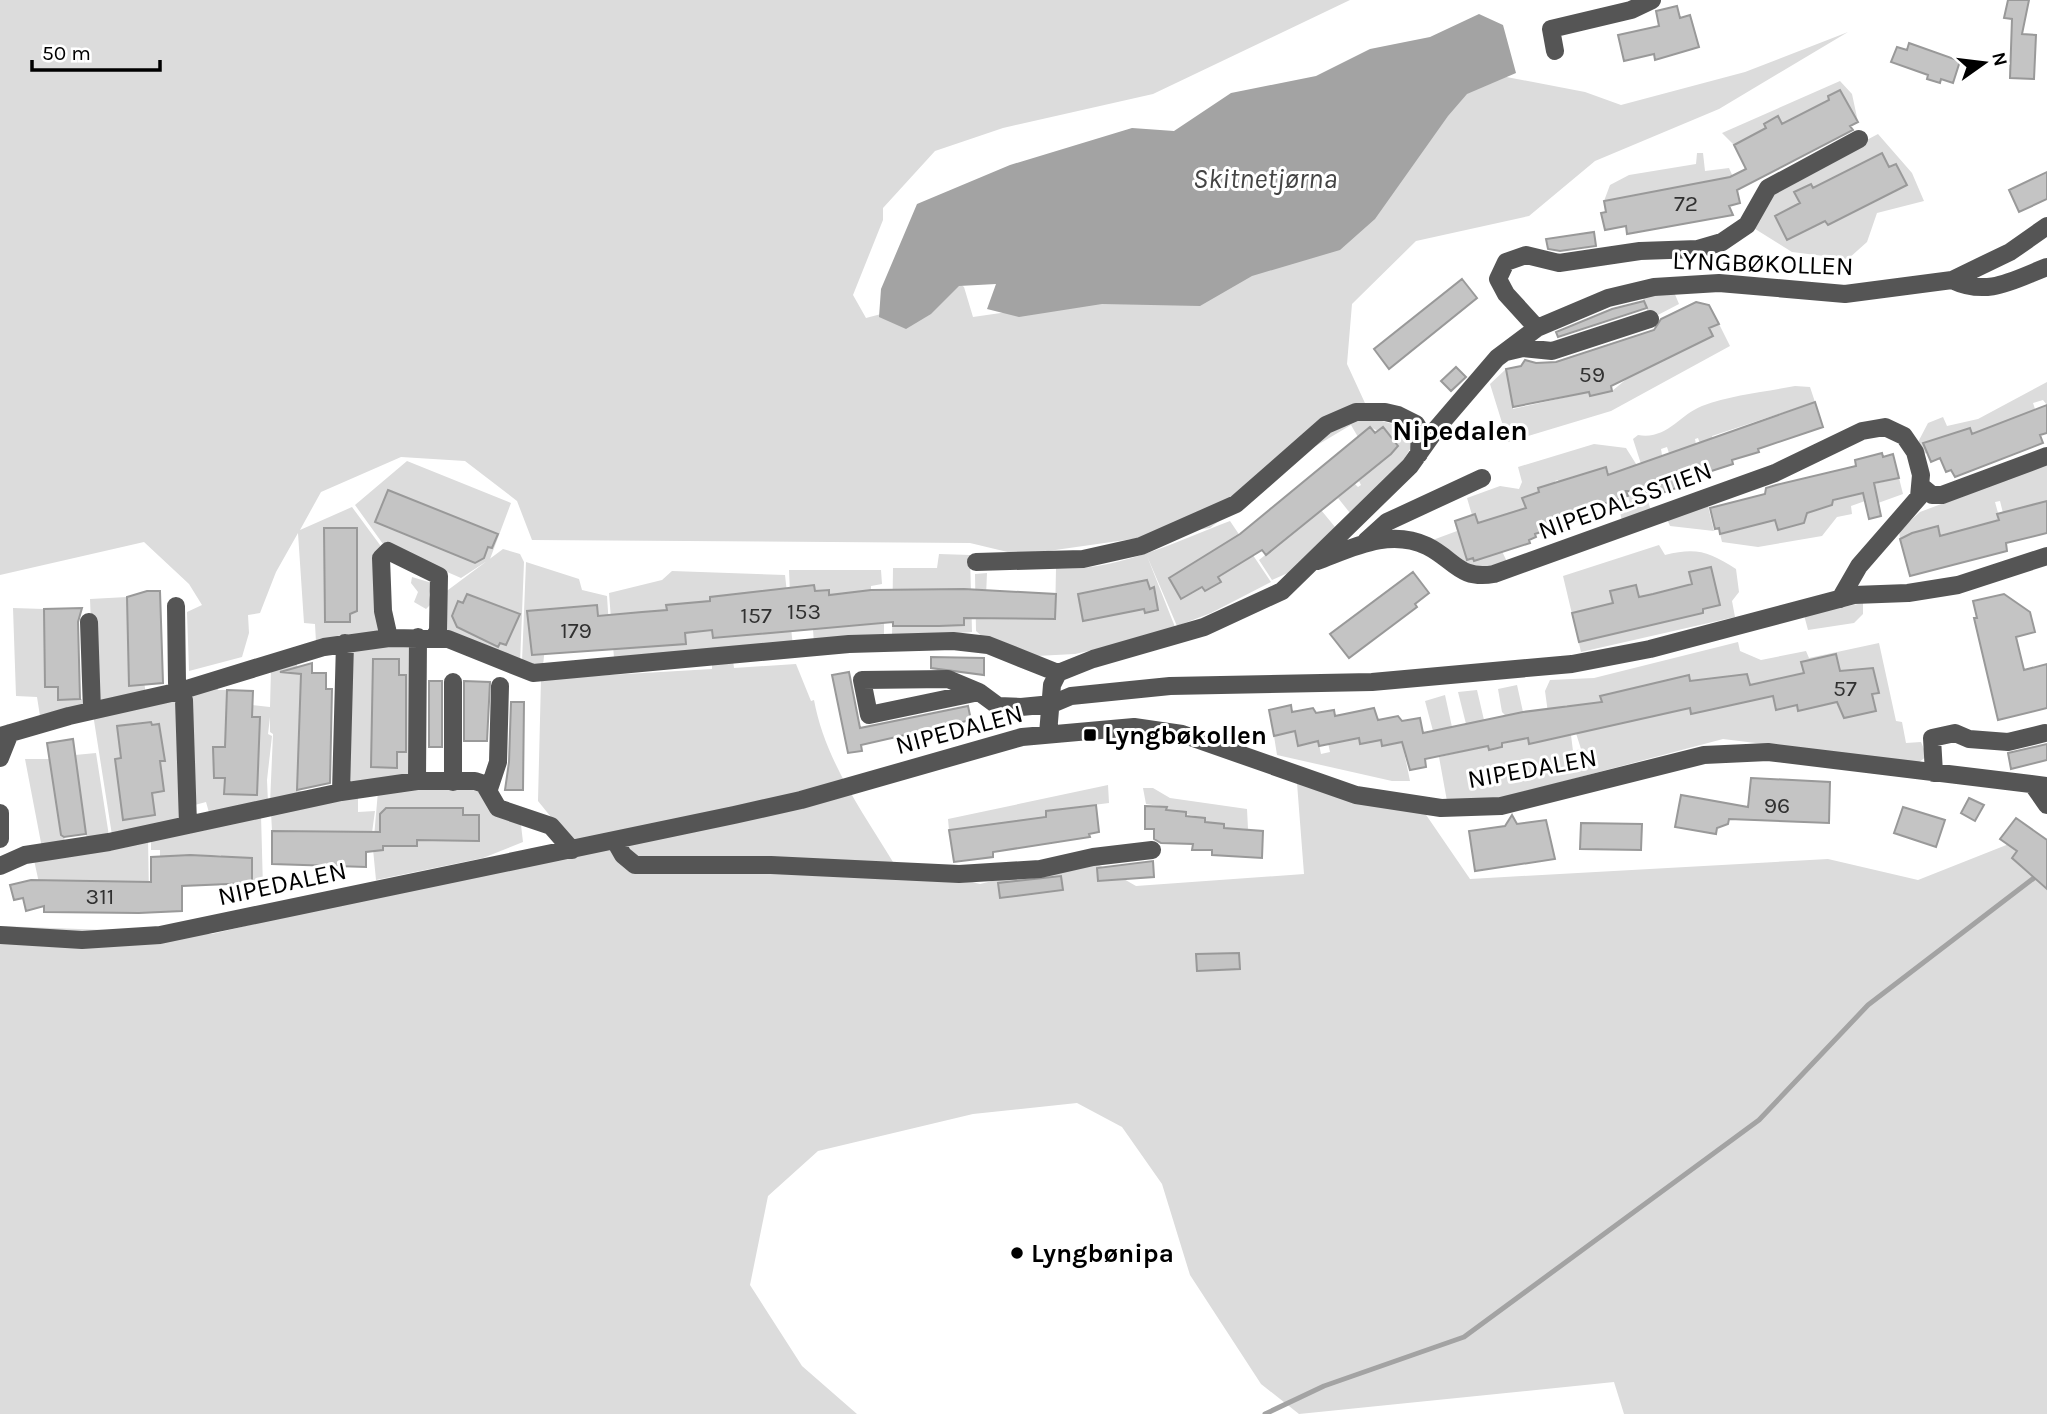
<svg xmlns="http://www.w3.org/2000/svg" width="2047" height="1414" font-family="Karla,sans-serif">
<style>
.green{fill:#dcdcdc}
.water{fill:#a3a3a3}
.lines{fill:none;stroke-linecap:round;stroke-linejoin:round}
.stream{stroke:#a3a3a3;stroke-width:5}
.building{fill:#c4c4c4;stroke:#999;stroke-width:2}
.minor{stroke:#555;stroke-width:18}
.poi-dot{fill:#000;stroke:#fff;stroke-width:2.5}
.labels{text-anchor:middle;stroke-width:6;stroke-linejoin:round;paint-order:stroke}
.number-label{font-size:23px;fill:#313131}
.street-label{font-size:26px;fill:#000;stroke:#fff}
.poi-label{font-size:26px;font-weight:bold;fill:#000;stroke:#fff;text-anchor:start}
.water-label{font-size:28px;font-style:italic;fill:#444;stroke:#fff}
.neighbourhood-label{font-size:28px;font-weight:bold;fill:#000;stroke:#fff}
</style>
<rect width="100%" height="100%" fill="#fff"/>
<path class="green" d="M0 0H1350L1153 94 1003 128 935 151 883 208V220L853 295 866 318 915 305 949 276 964 287 973 317 1099 299 1465 69 1585 92 1621 105 1745 72 1848 32 1719 109 1595 161 1529 216 1416 241 1352 304 1347 364 1370 414 1364 418C1384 422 1406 422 1413 444L1403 461 1350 513 1338 498 1355 484 1358 487 1361 485 1359 481 1398 446 1383 427 1378 431 1370 427 1358 437 1351 425 1314 447 1210 528 1020 555 970 543 532 540 517 501 465 461 401 457 321 492 300 530 352 507 380 545 383 632 316 642 315 624 304 623 298 533 276 572 260 613 248 615 249 633 242 657 189 671 187 612 202 605 189 584 144 542 0 575Z
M1840 81 1852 94 1858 122 1839 90 1828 96 1835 111 1815 107 1801 114 1807 125 1788 135 1778 117 1764 124 1772 139 1755 134 1734 145 1722 133Z
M1878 134 1912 173 1924 201 1877 213 1867 242 1848 259 1792 252 1752 227 1776 188Z
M1697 153H1703L1705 171 1729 168 1734 179 1723 182 1720 179 1604 201 1610 185 1629 175 1696 164Z
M1674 292 1679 304 1654 317 1649 315 1642 296Z
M1719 324 1730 346 1611 411 1508 442 1490 384 1506 369 1513 409 1589 392 1590 396 1612 391 1629 377 1713 336 1709 328Z
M2047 382V405L2043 400 2033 403 2035 409 1973 434 1969 427 1970 435 1940 446 1937 438 1924 443 1927 453 1922 454 1916 446 1928 423 1943 417 1947 426 1978 419Z
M1795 386 1810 387 1815 402 1712 436 1714 442 1701 446 1698 438 1695 439 1696 444 1669 453 1667 447 1661 449 1662 455 1641 464 1633 439 1638 435C1667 440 1679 415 1702 406 1731 395 1765 392 1795 386Z
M1594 444 1626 448 1638 467 1651 511 1622 521 1617 499 1622 498 1625 505 1630 504 1628 496 1634 493 1626 469 1609 474 1606 467 1561 490 1558 480 1555 481 1558 491 1523 498 1526 508 1458 531 1467 560 1501 549 1508 564 1467 568 1430 541 1457 531 1454 521 1472 515 1467 498 1500 486 1519 489 1522 482 1518 467Z
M407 461 511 503 490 559 461 578 383 544 355 505Z
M2047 464V501L2003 513 2000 501 1995 502 2000 520 1940 536 1937 526 1900 539 1899 531 1920 512Z
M1899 478 1903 494 1867 507 1865 501 1851 506 1852 514 1837 517 1822 536 1758 547 1722 542 1720 534 1775 520 1778 530 1803 523 1805 518 1801 514 1874 484Z
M1707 502 1714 531 1670 526 1667 519Z
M1321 510 1335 527 1290 572 1272 580 1259 560Z
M1230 521 1271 582 1211 613 1177 626 1147 556 1175 627 1128 642 1075 654 1036 656 984 638 976 631 975 574 987 573 985 619H1055L1056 568C1117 572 1174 542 1230 521Z
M1659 545 1665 555C1697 547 1709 552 1736 569L1739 592 1732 601 1735 617 1581 652 1563 576Z
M503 549 520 554 524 562 520 664 446 635 444 593Z
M939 554 970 555 972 632 892 638 893 568H937Z
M526 562 579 579 582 590 607 596 610 642 598 616 597 605 528 611 532 655H537V649L545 646 543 666 522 662Z
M789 570H881L882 584 871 586V591L829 595 828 590 790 594Z
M672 571 785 575 793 646 614 658 609 593 662 580Z
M412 577 432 583 429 595 431 604 426 609 414 602 418 592 411 583Z
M127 597 129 674H143L146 695 103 704 94 697 90 599Z
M1863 603V614L1854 623 1808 630 1804 615Z
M884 607V638L814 644 813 629 875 624Z
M13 608 44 609 45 687H58L59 700 82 699V708L40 716 37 697 16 696Z
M1738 642 1740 651 1761 660 1806 651 1809 658 1879 643 1896 721 1902 722 1906 743 1921 742 1927 756 1918 763 1723 739 1501 798 1447 801 1439 757 1488 746 1489 750 1502 748V743L1528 738 1530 744 1571 735 1573 751 1581 749 1567 705 1564 706V709L1548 713 1545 691 1550 680 1594 678Z
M358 645 413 646 410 780 350 787 349 653Z
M733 660 734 668 796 664 811 701 814 700C825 760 862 811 893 862L980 884 1087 858 1136 886 1304 874 1296 770 1420 806 1470 879 1828 859 1918 880 2019 840 2047 863V1414H1624L1614 1382 1299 1414 1261 1384 1190 1275 1162 1184 1122 1127 1077 1103 973 1114 818 1151 768 1196 750 1285 802 1366 857 1414H0V926L212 934 576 848 538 801 541 679 712 669V662Z
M297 663V673L301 674 297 791H304L270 804 273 734 270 732V717L268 734 272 736 267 780 268 803 210 816 206 802 191 806 193 693 216 683 218 690H227L224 794 257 795 260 718 252 717V705L270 707 271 669Z
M1517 685 1523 712 1506 716 1502 712 1498 689Z
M1477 690 1484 720 1466 724 1458 692Z
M1445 695 1452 727 1433 731 1425 701Z
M179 699 183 821 112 835 93 714Z
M1295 731 1297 738 1317 734 1321 754 1330 752 1327 738 1338 736 1340 742 1359 738 1360 744 1381 740 1382 746 1402 742 1410 781H1392L1277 755 1274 736Z
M96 753 109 836 87 840 75 755Z
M25 759H50L61 835H64L65 844 42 848Z
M1108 785 1109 803 1046 811V817L949 830 948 819Z
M473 788 480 791 493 813 521 825 523 842 483 858 376 880 373 849 378 791Z
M1143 788H1153L1170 798 1247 809 1248 829 1224 828V824L1205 822V818L1166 810V807L1146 804Z
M358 794V812L375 811 371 840 364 832 272 831 271 812Z
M261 815 263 888 237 891V883H252V858L221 857V855L160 857V850H151V839Z
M148 838 149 897 39 883 34 860Z"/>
<path class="water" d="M1479 14 1503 25 1516 73 1467 94 1448 116 1375 219 1340 250 1252 276 1200 306 1102 304 1019 317 987 309 996 284 959 286 931 314 906 329 879 317 881 289 917 204 1010 165 1132 128 1174 131 1231 93 1316 76 1370 49 1430 37Z"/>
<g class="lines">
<path class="stream" d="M1265 1414 1324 1386 1464 1337 1759 1120 1868 1005 2047 868"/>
</g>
<path class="building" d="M2008 0H2029L2022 34 2036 35 2034 79 2010 78 2012 19 2004 18Z
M1677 6 1680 18 1690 15 1699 47 1655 60 1654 54 1624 61 1618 35 1659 26 1656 11Z
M1909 43 1960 61 1953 83 1941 79 1940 83 1927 79 1928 75 1891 62 1897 47 1907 50Z
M1840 90 1858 122 1850 126 1853 130 1737 190 1740 203 1729 206 1733 215 1627 234 1626 226 1605 230 1601 213 1606 212 1604 201 1730 177 1746 169 1734 145 1766 128 1764 124 1778 116 1782 124 1829 100 1828 96Z
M1882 153 1889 167 1896 164 1907 185 1828 225 1825 221 1787 240 1775 216 1800 203 1794 192 1811 184 1813 188Z
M2047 172V199L2019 212 2009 190Z
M1594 232 1596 246 1560 251 1548 249 1546 239Z
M1462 279 1477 298 1389 369 1374 349Z
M1644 301 1647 308 1558 337 1556 332 1612 309Z
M1696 302 1709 305 1719 324 1709 328 1713 336 1611 386 1612 391 1590 396 1589 392 1513 407 1506 369 1521 366 1525 360 1536 363 1556 362 1654 330 1661 319Z
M1456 367 1466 377 1451 391 1441 381Z
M1815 402 1823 427 1758 449 1759 452 1732 460 1733 464 1693 477 1694 482 1656 495 1655 492 1626 491 1628 496 1594 507 1596 514 1535 534 1536 537 1529 540 1530 543 1474 561 1473 558 1467 560 1455 521 1475 514 1478 523 1526 508 1522 498 1539 492 1538 488 1606 467 1608 475Z
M2047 405V433L2040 435 2043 443 1955 477 1951 470 1946 472 1940 458 1931 462 1923 443 1970 428 1972 434Z
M1370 427 1375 433 1383 427 1398 446 1391 454 1266 555 1262 550 1218 577 1221 582 1205 591 1202 587 1181 599 1169 578 1240 534Z
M1882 453 1883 457 1893 454 1899 478 1874 483 1881 516 1869 519 1863 493 1833 500 1832 505 1807 513 1804 523 1778 530 1775 520 1720 534 1719 528 1715 529 1710 508 1765 494 1766 488 1776 485 1856 466 1855 460Z
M388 490 498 534 492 548 488 547 484 558 475 563 375 522Z
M2047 501V533L2006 543 2007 551 1910 576 1900 539 1912 533 1938 526 1940 536 1999 520 1997 514Z
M324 528H357V611L350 614V622H325Z
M1711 567 1720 605 1703 609V613L1579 642 1572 613 1613 603 1610 591 1636 585 1639 597 1653 594 1692 584 1689 572Z
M1413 572 1429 593 1415 604 1417 607 1349 658 1330 634Z
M1147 580 1150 589 1154 587 1158 610 1145 613 1144 609 1083 621 1078 594Z
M814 585 815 591 829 590V595L871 590 964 589 1056 594 1055 619 964 618V625L939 626H893V622L713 638 712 630 685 633 686 644 532 655 527 611 597 605 598 616 642 612 667 610 666 605 710 601V597Z
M147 591H160L163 683 129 686 127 597Z
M467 594 520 614 506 645 500 643 498 647 457 627 452 616 458 601 463 603Z
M2004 594 2030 612 2035 632 2016 637 2024 670 2047 664V708L1998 720 1974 618H1977L1973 601Z
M82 608 78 622 80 699 58 700V687H45L44 609Z
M1836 654 1840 671 1873 668 1879 693 1872 694 1876 711 1844 718 1837 702 1798 711 1797 705 1776 710 1773 696 1691 714 1690 708 1529 744 1528 738 1502 743V747L1489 750 1488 746 1425 759 1426 767 1410 770 1402 742 1382 746 1381 740 1360 744 1359 738 1319 746 1318 741 1298 746 1295 731 1274 736 1269 710 1291 705 1292 712 1313 708 1316 713 1334 710 1335 716 1374 708 1378 720 1398 716 1402 721 1420 718 1423 733 1523 712 1602 702 1600 696 1689 675 1690 681 1747 674 1750 685 1804 673 1801 662Z
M931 657 984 658V675L931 668Z
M373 659H399V675H406V752H397V768L371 767Z
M312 663V673H326V689H332L330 783 297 790 301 674 280 672Z
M849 672 860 728 968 706 971 720 861 745 862 751 848 753 832 675Z
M429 681H442V747H429Z
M464 681 490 682 487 741H464Z
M227 690 253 691 252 717H260L257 795 224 794 225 778H214L213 747H225Z
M511 702H524L523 790H505L509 762Z
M151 722 152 725 159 724 165 761H160L164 791 152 793 155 815 123 820 115 759 121 758 117 726Z
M73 739 86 834 64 837 61 835 47 743Z
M2047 744V760L2011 769 2008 753Z
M1751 778 1830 782 1829 823 1729 819 1728 824 1717 828 1716 834 1675 827 1681 795 1748 807Z
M1969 798 1984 805 1975 821 1961 813Z
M1096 805 1099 832 1089 834 1090 837 993 852V857L954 862 949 830 1046 817V811Z
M1145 806 1167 807 1166 810 1186 812V816L1205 818V822L1224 824V828L1263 831 1262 858 1212 855V850H1192L1193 844 1161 843 1154 839V829H1145Z
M1903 807 1945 820 1936 847 1894 833Z
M386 808H463V815H479V841L417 840V846H383V850L366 852V867L272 864V831L380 832V814Z
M1512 815 1517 824 1546 820 1555 859 1475 871 1469 831 1505 826Z
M2016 818 2047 840V889L2012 858 2017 851 2000 839Z
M1581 823 1642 824 1641 850 1580 849Z
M190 855 252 858V883L182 886V911L139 913 44 912V906L26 911 23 898 14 900 10 885 31 880 151 882V857Z
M1153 861 1154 877 1098 881 1097 868Z
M1061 876 1063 890 1000 898 998 883Z
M1239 953 1240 969 1197 971 1196 954Z"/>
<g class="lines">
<path class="minor" d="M1555 51 1551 29 1631 10 1652 0
M1952 280C1988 297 2013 280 2047 267
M1537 328 1506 294 1498 279 1506 262 1526 255 1559 263 1640 251 1698 249 1722 242 1747 225 1768 188 1859 139
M1506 352 1523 348 1552 351 1650 319
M1921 486 1932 495H1942L2047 456
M1366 541 1387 522 1482 478
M1317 561C1352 548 1389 528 1427 546 1455 560 1459 580 1494 574L1775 473 1862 431 1885 427 1904 436 1915 452 1921 475 1919 497 1859 566 1840 599
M976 562 1083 559 1141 546 1236 504 1326 425 1356 412H1385L1398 415 1416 424 1420 431 1419 454
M176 606 177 683 184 700 188 824
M89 622 92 711
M389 638 383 611 381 558 388 551 439 576 438 631 434 637
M453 682V782
M979 692 948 679 862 680 869 715 979 692 998 706 1021 707 1052 704 1071 696 1170 686 1372 682 1572 664 1650 649 1854 595 1908 593 1958 585 2047 556
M1048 734 1052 685 1058 673 1093 659 1204 627 1282 591 1410 466 1437 428 1497 358 1537 328 1608 298 1654 287 1719 283 1845 294 1952 280 2010 252 2047 226
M0 736 69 716 180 691 324 647 389 638 448 639 533 673 849 644 953 641 988 645 1058 673
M0 758 10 733
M1934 773 1932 738 1955 733 1969 739 2008 742 2045 733
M417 781 418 637
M2033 785 2047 805
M489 789 498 762 500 686
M341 792 345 643
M0 813V839
M615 841 623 855 635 865H771L959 874 1040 869 1093 857 1152 850
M0 866 25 855 109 842 341 792 417 781H475L484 784 498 808 551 826 572 850
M0 935 82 940 160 935 734 815 801 800 1022 737 1134 727 1182 734 1356 795 1441 808 1501 806 1704 755 1768 752 2047 786"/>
</g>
<g class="poi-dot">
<rect x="1083" y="728" width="14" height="14" rx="3.5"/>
<circle cx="1017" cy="1253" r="7"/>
</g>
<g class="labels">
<g class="number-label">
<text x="1686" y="211">72</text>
<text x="1592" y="382">59</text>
<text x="804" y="619">153</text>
<text x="756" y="623">157</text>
<text x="576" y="638">179</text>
<text x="1845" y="696">57</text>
<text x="1777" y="813">96</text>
<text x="100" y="904">311</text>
</g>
<g class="street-label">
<text transform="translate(1763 263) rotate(2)" y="9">LYNGBØKOLLEN</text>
<text transform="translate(1625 500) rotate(-20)" y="9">NIPEDALSSTIEN</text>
<text transform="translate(959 729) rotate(-15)" y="9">NIPEDALEN</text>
<text transform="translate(1532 768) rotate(-10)" y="9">NIPEDALEN</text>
<text transform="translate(282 883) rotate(-12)" y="9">NIPEDALEN</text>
</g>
<g class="poi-label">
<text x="1104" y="744">Lyngbøkollen</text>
<text x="1031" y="1262">Lyngbønipa</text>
</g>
<g class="water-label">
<text x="1265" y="188">Skitnetjørna</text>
</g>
<g class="neighbourhood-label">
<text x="1460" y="440">Nipedalen</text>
</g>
</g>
<g transform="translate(1984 63) rotate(76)" stroke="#ffffff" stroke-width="5" paint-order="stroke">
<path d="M0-5L12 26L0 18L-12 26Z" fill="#000000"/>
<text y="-10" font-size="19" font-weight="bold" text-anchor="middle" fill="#000000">N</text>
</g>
<path d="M32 60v10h128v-10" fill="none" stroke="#000000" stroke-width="3.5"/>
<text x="42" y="60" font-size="21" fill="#000000" stroke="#ffffff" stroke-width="5" paint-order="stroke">50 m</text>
</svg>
